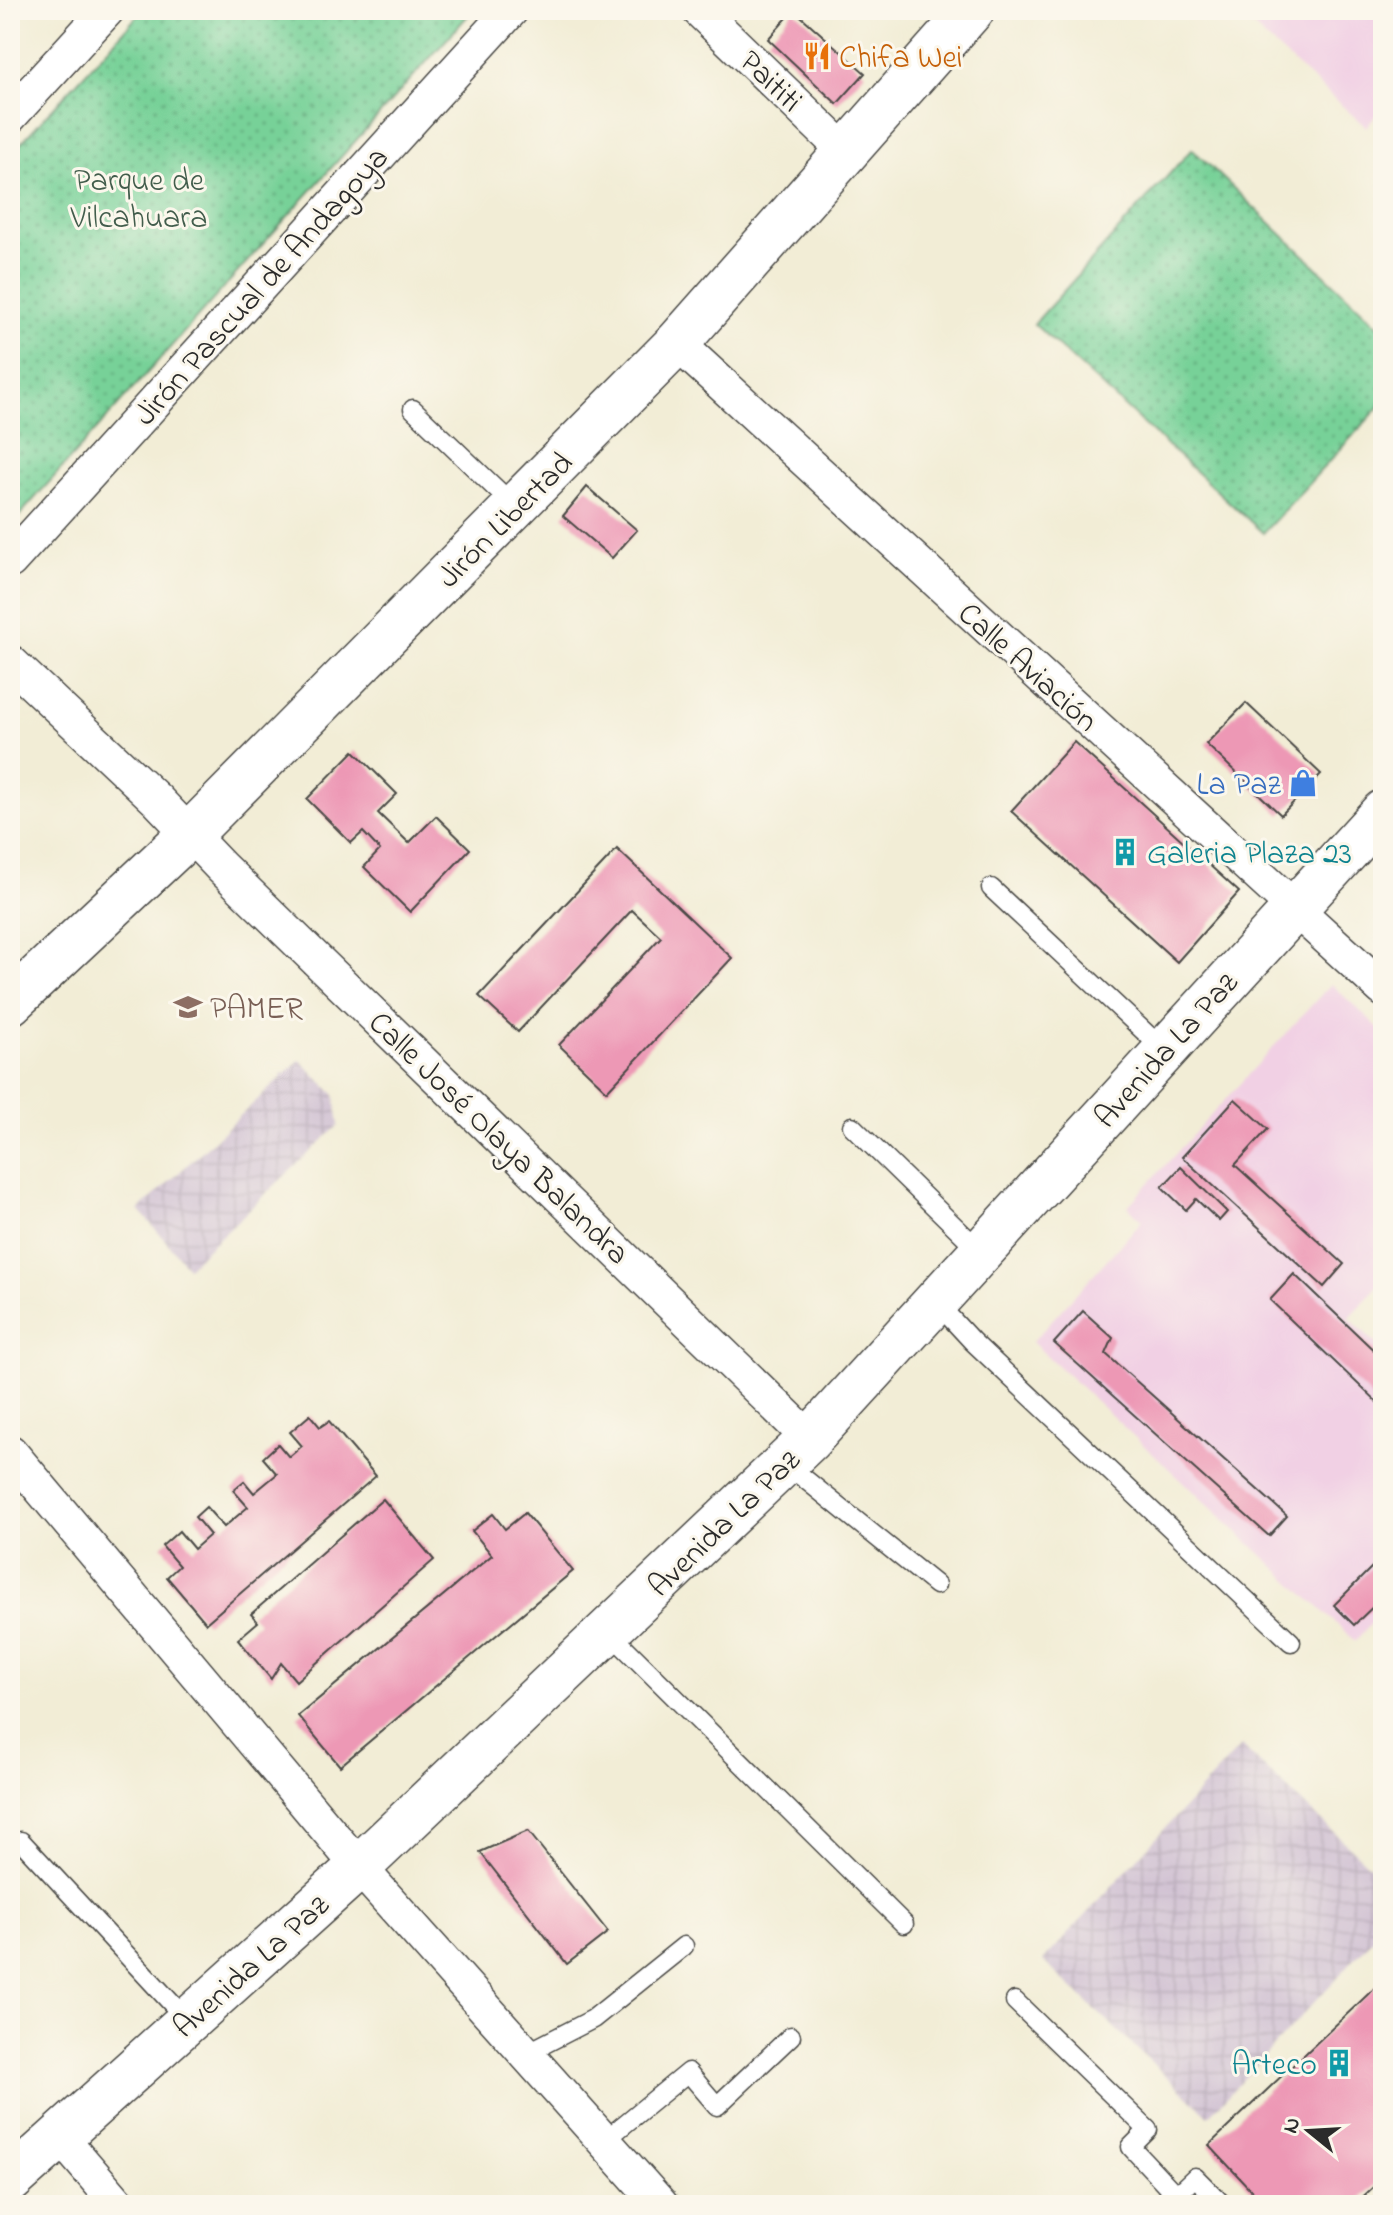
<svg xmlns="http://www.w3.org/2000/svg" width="1393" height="2215" font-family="'Indie Flower',sans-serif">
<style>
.built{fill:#f1d0e4}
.industrial{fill:url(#industrial-grid)}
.grass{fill:url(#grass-dots);stroke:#517e62;stroke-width:2}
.building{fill:#ed98b5}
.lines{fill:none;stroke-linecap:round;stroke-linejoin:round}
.lane-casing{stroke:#494845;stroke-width:21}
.street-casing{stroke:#494845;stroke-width:37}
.secondary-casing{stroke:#494845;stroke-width:47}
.lane{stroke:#fff;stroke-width:18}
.street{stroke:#fff;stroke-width:34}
.secondary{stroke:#fff;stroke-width:44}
.labels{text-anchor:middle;stroke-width:6;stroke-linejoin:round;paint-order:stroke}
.food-label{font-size:32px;fill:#c56008;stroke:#fbf7ec;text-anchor:start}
.street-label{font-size:32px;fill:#2b2b2b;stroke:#fbf7ec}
.park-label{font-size:32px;fill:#425d4c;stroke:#fbf7ec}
.shop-label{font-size:32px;fill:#366cbe;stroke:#fbf7ec;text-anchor:end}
.culture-label{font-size:32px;fill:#0d838f;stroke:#fbf7ec;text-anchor:start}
.education-label{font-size:32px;fill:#785e54;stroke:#fbf7ec;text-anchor:start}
</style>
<defs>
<pattern id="industrial-grid" width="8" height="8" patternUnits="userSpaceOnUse" patternTransform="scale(2)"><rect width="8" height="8" fill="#cebed1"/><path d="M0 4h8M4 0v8" fill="none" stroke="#b1a3b4"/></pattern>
<pattern id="grass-dots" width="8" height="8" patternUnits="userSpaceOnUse" patternTransform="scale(2)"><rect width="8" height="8" fill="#77d198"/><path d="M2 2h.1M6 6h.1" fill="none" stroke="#62aa7c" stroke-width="1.8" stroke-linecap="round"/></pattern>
</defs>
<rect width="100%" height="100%" fill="#fbf7ec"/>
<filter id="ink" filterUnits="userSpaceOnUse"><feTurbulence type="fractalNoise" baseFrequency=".0125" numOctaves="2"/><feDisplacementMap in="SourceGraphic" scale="16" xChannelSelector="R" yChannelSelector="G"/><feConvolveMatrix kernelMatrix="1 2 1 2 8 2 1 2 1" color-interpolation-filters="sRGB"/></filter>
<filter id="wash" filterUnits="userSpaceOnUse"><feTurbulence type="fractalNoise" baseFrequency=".006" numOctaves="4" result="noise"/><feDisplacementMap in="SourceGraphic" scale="32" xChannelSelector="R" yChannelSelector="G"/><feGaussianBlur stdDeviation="1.8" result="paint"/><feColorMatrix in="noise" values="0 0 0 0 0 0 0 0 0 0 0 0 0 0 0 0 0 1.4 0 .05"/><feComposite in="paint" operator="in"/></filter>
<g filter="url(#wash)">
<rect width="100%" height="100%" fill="#f2edd6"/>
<path class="built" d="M1234 10H1383V108L1366 127Z
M1331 984 1383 1032V1281L1349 1318 1383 1350V1610L1355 1641 1032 1342 1142 1221 1128 1206Z"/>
<path class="industrial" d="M300 1060 335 1095 339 1125 188 1267 139 1210Z
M1241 1746 1383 1878V1928L1209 2116 1043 1961Z"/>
<path class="grass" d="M143 10H473L10 526V155Z
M1192 149 1383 330V403L1263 533 1034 324Z"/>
<g id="blocks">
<path class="building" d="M794 10 865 73 837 104 768 39Z
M587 487 637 530 612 558 563 516Z
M1246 703 1321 774 1281 815 1206 744Z
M1074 742 1239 892 1177 962 1011 811Z
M354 751 397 794 378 813 409 843 436 816 470 849 410 912 364 867 380 850 363 832 351 843 307 799Z
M617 849 732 958 607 1091 559 1045 661 937 632 910 518 1032 479 996Z
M1235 1099 1268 1129 1235 1165 1344 1264 1324 1287 1182 1157Z
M1181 1167 1227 1212 1219 1221 1196 1199 1186 1210 1162 1187Z
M1294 1274 1383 1359V1408L1270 1300Z
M1083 1311 1113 1338 1106 1354 1287 1516 1269 1536 1054 1343Z
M310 1415 320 1427 329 1421 376 1476 206 1623 167 1577 179 1566 162 1546 179 1531 194 1549 210 1535 195 1517 206 1507 224 1527 248 1507 233 1490 244 1481 254 1493 277 1474 263 1458 278 1444 289 1457 302 1446 290 1432Z
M383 1499 434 1560 296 1681 281 1663 271 1679 238 1639 258 1622 251 1614Z
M525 1513 573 1571 340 1766 298 1716 492 1555 472 1531 493 1514 505 1529Z
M1383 1556V1597L1354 1625 1334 1605Z
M528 1831 608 1932 567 1964 480 1852Z
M1383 1980V2178L1354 2205H1265L1209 2145Z"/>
</g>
</g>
<g filter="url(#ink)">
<use href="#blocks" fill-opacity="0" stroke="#494845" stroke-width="2"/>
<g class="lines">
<defs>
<path id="lane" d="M413 409 515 507
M991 888 1164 1050
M852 1126 981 1252
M935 1301 972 1341 1291 1642
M785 1463 936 1585
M608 1631 904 1924
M21 1841 188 2021
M1015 2001 1148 2130 1131 2147 1176 2195 1195 2177 1223 2205
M525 2054 593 2019 684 1946
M604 2141 688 2072 717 2106 791 2036"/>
<path id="street" d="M699 10 844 150
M10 116 107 10
M677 343 1383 989
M10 561 511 10
M10 662 157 800 221 867 810 1439
M10 1452 359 1867 661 2205
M59 2135 119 2205"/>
<path id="secondary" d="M10 1003 189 835 677 343 972 10
M10 2181 359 1867 810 1439 1383 812"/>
</defs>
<use href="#lane" class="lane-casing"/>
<use href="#street" class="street-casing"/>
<use href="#secondary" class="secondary-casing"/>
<use href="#lane" class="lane"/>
<use href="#street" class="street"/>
<use href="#secondary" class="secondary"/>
</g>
</g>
<defs>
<symbol id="restaurant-bare" viewBox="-9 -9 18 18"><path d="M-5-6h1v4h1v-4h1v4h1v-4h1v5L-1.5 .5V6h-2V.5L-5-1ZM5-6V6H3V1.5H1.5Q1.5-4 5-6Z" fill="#e8710a" stroke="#fbf7ec" stroke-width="2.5" paint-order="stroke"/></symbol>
<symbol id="shop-bare" viewBox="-9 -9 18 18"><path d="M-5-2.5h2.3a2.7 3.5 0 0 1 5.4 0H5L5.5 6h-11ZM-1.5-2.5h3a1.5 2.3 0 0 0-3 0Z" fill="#3f7fe0" stroke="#fbf7ec" stroke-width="2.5" paint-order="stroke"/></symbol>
<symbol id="building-bare" viewBox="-9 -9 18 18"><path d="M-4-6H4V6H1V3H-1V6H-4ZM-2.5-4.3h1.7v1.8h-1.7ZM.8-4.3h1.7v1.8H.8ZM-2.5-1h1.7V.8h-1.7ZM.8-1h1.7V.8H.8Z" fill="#0f9aa8" stroke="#fbf7ec" stroke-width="2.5" paint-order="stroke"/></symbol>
<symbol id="school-bare" viewBox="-9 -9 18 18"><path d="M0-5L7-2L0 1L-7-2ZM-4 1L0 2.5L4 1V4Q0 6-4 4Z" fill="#8d6e63" stroke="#fbf7ec" stroke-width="2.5" paint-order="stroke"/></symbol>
</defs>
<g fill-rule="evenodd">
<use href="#restaurant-bare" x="797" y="36" width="40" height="40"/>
<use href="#shop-bare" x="1283" y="763" width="40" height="40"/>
<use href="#building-bare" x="1105" y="832" width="40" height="40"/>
<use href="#school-bare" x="168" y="987" width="40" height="40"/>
<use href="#building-bare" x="1319" y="2043" width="40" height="40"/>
</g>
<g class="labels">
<g class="food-label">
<text x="839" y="67">Chifa Wei</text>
</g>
<g class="street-label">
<text transform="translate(772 80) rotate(44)" y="11">Paititi</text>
<text transform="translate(260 285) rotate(-48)" y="11">Jirón Pascual de Andagoya</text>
<text transform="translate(504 519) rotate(-45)" y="11">Jirón Libertad</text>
<text transform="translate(1029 666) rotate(42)" y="11">Calle Aviación</text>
<text transform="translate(1165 1049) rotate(-48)" y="11">Avenida La Paz</text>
<text transform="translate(500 1137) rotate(44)" y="11">Calle José Olaya Balandra</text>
<text transform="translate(723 1522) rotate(-44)" y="11">Avenida La Paz</text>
<text transform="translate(250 1965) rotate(-42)" y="11">Avenida La Paz</text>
</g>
<g class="park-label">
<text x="139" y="190">Parque de<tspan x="139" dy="37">Vilcahuara</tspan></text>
</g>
<g class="shop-label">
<text x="1281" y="794">La Paz</text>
</g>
<g class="culture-label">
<text x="1147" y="863">Galeria Plaza 23</text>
<text x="1317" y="2074" text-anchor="end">Arteco</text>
</g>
<g class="education-label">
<text x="210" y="1018">PAMER</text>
</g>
</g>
<rect width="1393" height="2215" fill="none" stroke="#fbf7ec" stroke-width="40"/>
<g transform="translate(1309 2131) rotate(288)" stroke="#fbf7ec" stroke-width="6" paint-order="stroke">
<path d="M0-6L14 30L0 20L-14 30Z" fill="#2b2b2b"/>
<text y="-12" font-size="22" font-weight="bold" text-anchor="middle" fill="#2b2b2b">N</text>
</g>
</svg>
